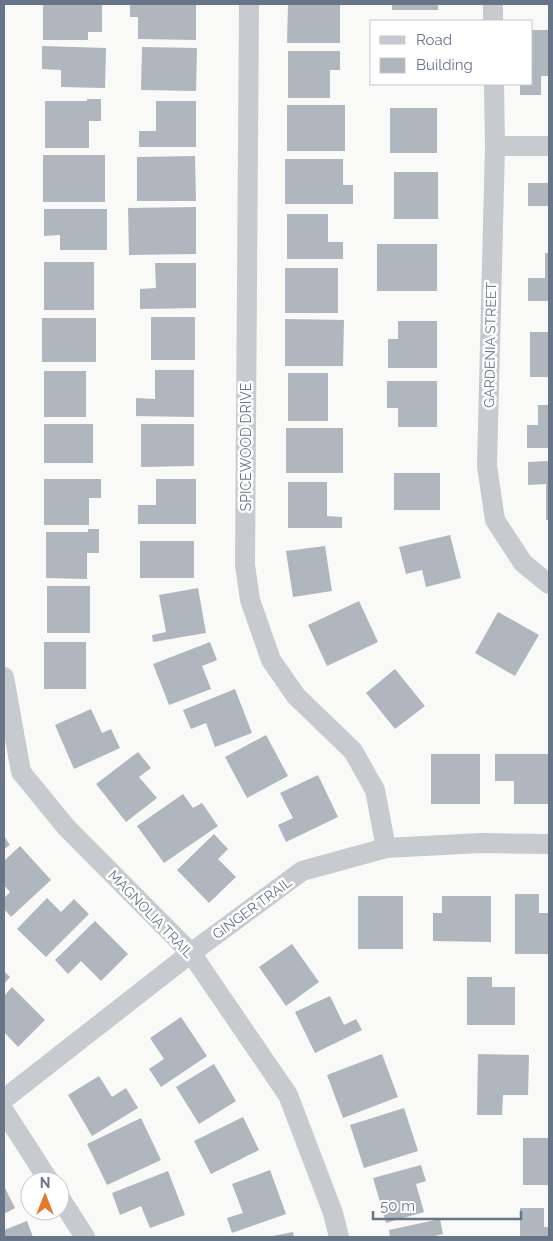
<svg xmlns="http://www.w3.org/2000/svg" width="553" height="1241" font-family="Raleway,sans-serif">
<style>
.building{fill:#b0b6bd}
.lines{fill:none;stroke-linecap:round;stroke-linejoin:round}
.minor{stroke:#c7cace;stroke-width:20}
.labels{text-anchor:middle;stroke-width:5;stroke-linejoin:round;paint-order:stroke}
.street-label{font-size:14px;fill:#687488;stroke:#fff}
</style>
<rect width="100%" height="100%" fill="#f9f9f7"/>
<path class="building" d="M43 4H102V32H88V40H43Z
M130 4H196V40L138 39V17H130Z
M288 4H340V43H287Z
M392 4H438V10H392Z
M532 30H549V76H541V95H520V84H532Z
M42 46 106 48 105 88 61 87V70L42 69Z
M142 47 197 48 196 91 141 90Z
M288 51H340V70H330V98H288Z
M87 99H101V121H89V148H45V101H87Z
M156 101H196V147H139V131H156Z
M287 105H345V151H287Z
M390 108H437V153H390Z
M43 155H105V202H43Z
M195 156 196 201H137V157Z
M285 159H343V185H353V204H285Z
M394 172H438V219H394Z
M528 183H549V206H528Z
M196 207V254L129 255 128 208Z
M44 209H107V250H60V235L44 236Z
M287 214H328V242H343V259H287Z
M377 244H437V291H377Z
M545 253H549V301H528V278H545Z
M44 262H94V310H44Z
M155 263H196V308L140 309V289L156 288Z
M285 268H338V313H285Z
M151 317H195V360H151Z
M42 318H96V362H42Z
M285 319 344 320 343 366H285Z
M398 321H437V368H388V339H398Z
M530 332H549V377H530Z
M155 370H194V417L136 416V398L155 399Z
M44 371H86V417H44Z
M288 373H328V421H288Z
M387 381H437V427H398V408H387Z
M538 405H549V448H527V425H538Z
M44 424H93V463H44Z
M141 424H194V466L141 467Z
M286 428H343V473H286Z
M549 461V520H546V484L528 485V462Z
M394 473H440V510H394Z
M44 479H101V498H89V525H44Z
M156 479H196V524H138V505H156Z
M288 482H327V516L342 517V528H288Z
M88 529H99V553H87V579L46 578V532H88Z
M450 535 461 578 426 587 422 570 406 574 399 547Z
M140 541H194V578H140Z
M325 546 332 591 293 597 286 551Z
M47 586H90V633H47Z
M198 588 206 633 153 642 152 635 166 632 159 595Z
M359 601 378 642 327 666 308 625Z
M498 612 539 635 515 676 475 653Z
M44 642H86V689H44Z
M210 642 217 660 202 666 211 689 169 705 153 664Z
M395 669 425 706 395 729 366 693Z
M235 689 252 733 215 747 206 723 191 729 183 710Z
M91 709 102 733 111 729 120 748 74 769 55 725Z
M266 735 288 776 247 798 225 757Z
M138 752 151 768 139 777 157 798 126 822 96 784Z
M431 754H480V804H431Z
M495 754H549V804H514V781H495Z
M318 775 338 817 286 842 278 825 293 818 280 793Z
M183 794 193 808 202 803 218 826 164 863 137 826Z
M214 834 228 849 218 859 236 877 209 903 177 870Z
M4 836 10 845 4 849Z
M20 846 51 880 11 917 4 909V898L10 892 4 885V861Z
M515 894H539V913H549V954H515Z
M358 896H403V949H358Z
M442 896H491V942L433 941V913H442Z
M47 898 61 912 74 899 89 914 46 957 17 929Z
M95 921 128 954 101 981 81 961 68 974 55 960Z
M292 944 319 982 286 1006 259 967Z
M4 971 10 977 4 984Z
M467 977H492V987H515V1025H467Z
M12 987 45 1020 18 1047 4 1032V996Z
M330 996 344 1025 356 1019 362 1030 315 1053 295 1012Z
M181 1017 207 1056 161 1087 149 1069 164 1059 150 1038Z
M382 1054 398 1097 343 1118 327 1075Z
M478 1054 529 1055 528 1095H503L502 1115H477Z
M214 1064 236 1101 199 1124 176 1087Z
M99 1076 112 1097 126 1088 138 1108 92 1136 68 1095Z
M404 1108 418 1151 364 1168 350 1125Z
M243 1117 259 1150 211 1174 194 1141Z
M141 1118 161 1160 107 1185 87 1144Z
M523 1138H549V1185H523Z
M421 1165 426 1181 416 1184 424 1212 386 1223 373 1178Z
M270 1170 286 1214 232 1233 227 1218 243 1213 232 1184Z
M168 1171 185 1215 150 1228 141 1206 120 1215 112 1193Z
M4 1186 15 1208 4 1214Z
M520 1208H544V1227H549V1237H520Z
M440 1219 443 1234 431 1237H390L389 1230Z
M27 1221 33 1237H4V1230Z
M293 1232 294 1237H273V1236Z"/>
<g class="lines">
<path class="minor" d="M249 4 245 565 250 600 271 660 296 696 353 751 375 790 386 848
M493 4V21
M494 84 495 146 487 466 495 520 523 563 549 584
M495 146H549
M4 677 21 772 66 827 191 953 288 1095 333 1213 339 1237
M4 1099 191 953 302 871 386 848 481 843 549 844
M4 1111 49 1181
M60 1198 85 1237"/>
</g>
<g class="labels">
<g class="street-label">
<text transform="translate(490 345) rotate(-89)" y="5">GARDENIA STREET</text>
<text transform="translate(246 447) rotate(-90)" y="5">SPICEWOOD DRIVE</text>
<text transform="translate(252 908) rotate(-36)" y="5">GINGER TRAIL</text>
<text transform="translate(151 914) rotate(46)" y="5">MAGNOLIA TRAIL</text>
</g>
</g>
<rect width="553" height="1241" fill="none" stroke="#687488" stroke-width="10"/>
<rect x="370" y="20" width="162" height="65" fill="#ffffff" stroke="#c3c7cf"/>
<rect x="380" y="36" width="25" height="8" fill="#c7cace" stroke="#c3c7cf"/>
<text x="416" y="45" font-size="15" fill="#687488">Road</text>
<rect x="380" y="58" width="25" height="15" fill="#b0b6bd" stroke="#c3c7cf"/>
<text x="416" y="70" font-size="15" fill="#687488">Building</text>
<g transform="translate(45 1196)"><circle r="24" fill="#ffffff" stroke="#c3c7cf"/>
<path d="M0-4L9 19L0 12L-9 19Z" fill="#e4792c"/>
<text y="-8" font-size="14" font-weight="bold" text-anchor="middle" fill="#687488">N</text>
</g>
<path d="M373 1211v8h148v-8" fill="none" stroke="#687488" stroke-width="2.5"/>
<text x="380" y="1211" font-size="15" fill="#687488" stroke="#ffffff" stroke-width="4" paint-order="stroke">50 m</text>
</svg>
